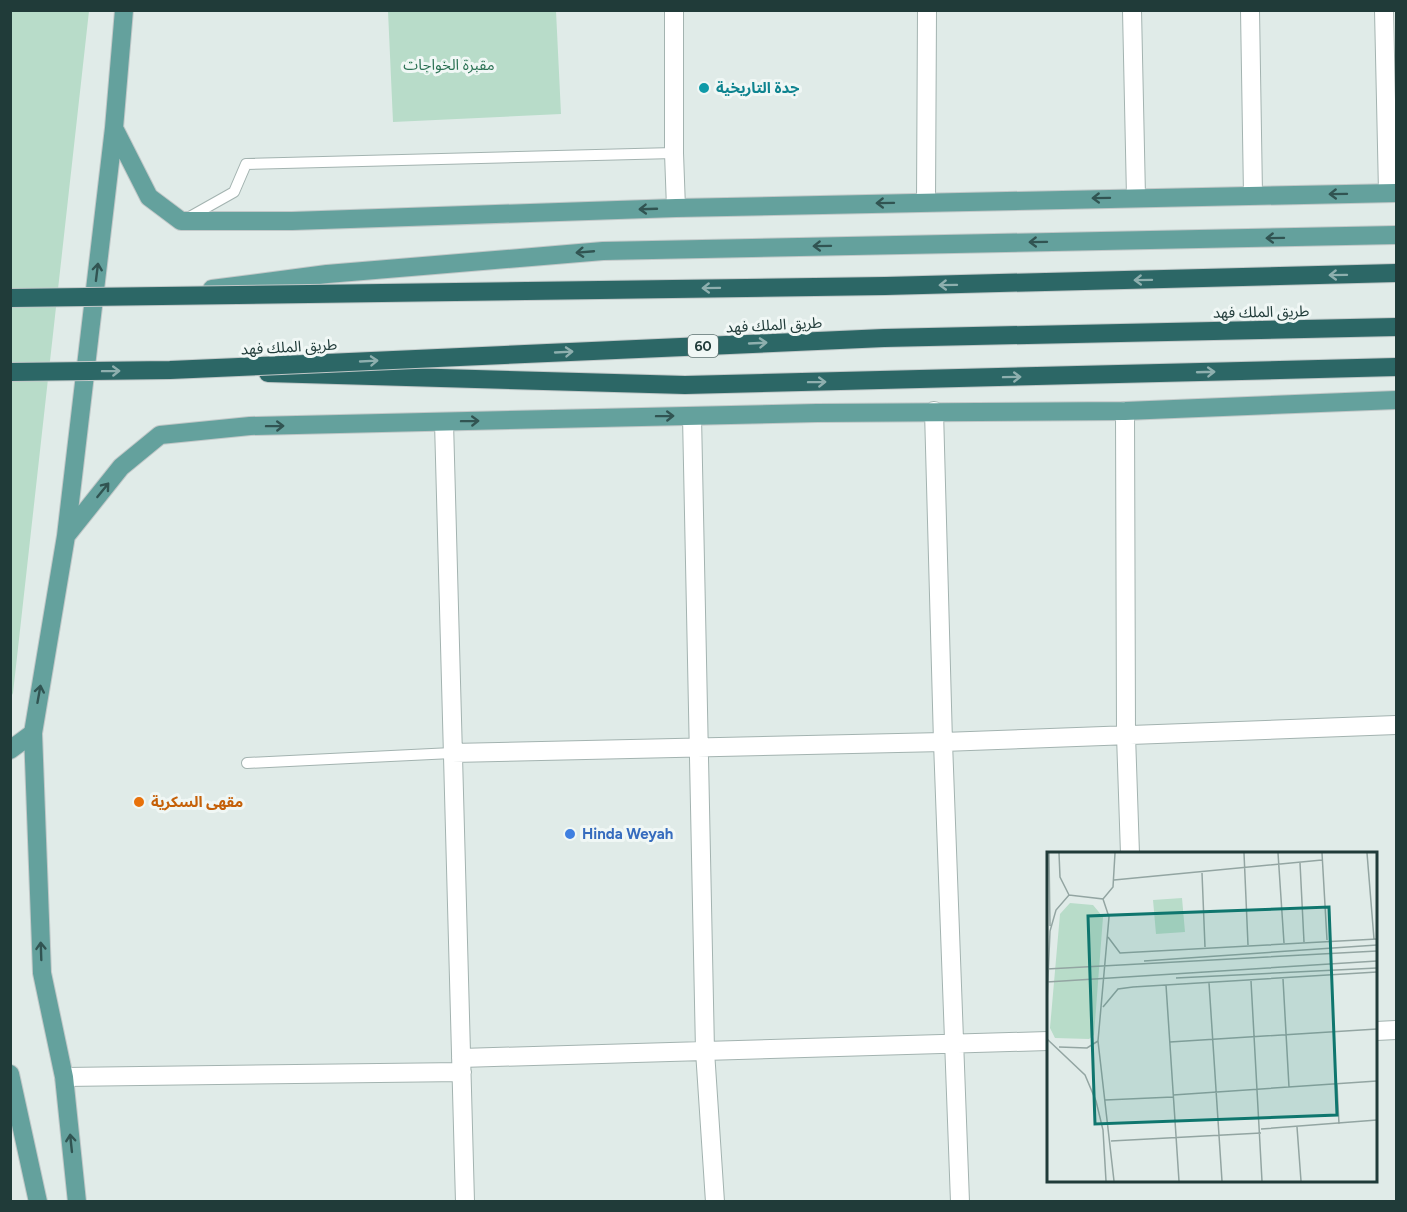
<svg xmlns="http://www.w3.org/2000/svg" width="1407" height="1212" font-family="Figtree,'Noto Sans Arabic',sans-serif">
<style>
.green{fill:#b8dcc9}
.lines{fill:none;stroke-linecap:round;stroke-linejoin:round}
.lane-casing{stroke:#a3b3b0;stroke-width:12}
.street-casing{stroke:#a3b3b0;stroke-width:20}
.primary-casing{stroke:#c1c8c8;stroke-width:20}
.highway-casing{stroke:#c1c8c8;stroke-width:20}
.lane{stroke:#fff;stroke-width:10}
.street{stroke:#fff;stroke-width:18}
.primary{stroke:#64a19d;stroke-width:18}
.highway{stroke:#2c6766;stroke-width:18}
.highway-bridge-casing{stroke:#c1c8c8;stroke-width:20;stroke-linecap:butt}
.highway-bridge{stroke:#2c6766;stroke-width:18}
.oneway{stroke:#315452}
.oneway2{stroke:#8eafae}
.culture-dot{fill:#0f9aa8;stroke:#f0f7f5;stroke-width:2}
.food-dot{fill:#e8710a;stroke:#f0f7f5;stroke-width:2}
.shop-dot{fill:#3f7fe0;stroke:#f0f7f5;stroke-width:2}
.labels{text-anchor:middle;stroke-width:6;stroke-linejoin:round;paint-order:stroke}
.shield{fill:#f0f7f5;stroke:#5e7371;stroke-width:1.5}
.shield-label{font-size:14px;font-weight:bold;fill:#203b39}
.park-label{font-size:15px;fill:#2b7254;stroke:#f0f7f5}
.culture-label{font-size:15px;font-weight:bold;fill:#0d838f;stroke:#f0f7f5;text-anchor:start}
.street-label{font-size:15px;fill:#203b39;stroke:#f0f7f5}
.food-label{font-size:15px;font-weight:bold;fill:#c56008;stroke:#f0f7f5;text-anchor:start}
.shop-label{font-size:15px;font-weight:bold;fill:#366cbe;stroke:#f0f7f5;text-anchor:start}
.inset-road{fill:none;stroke:#93a5a2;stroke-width:1.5}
.view{fill:#0f766e;fill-opacity:0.15;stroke:#0f766e;stroke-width:3}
.inset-edge{fill:none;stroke:#203b39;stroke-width:3}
</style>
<rect width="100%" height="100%" fill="#e0ebe8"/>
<path class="green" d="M11 11H89L13 693 11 697Z
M388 11H556L561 114 393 122Z"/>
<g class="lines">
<defs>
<path id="lane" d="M186 219 234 192 246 164 674 153
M247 763 452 753"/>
<path id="street" d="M674 10V153L676 208
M1132 10 1136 197
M1250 10 1253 195
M1384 10 1388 192
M926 202 927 10
M934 411 943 742 960 1202
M1125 411 1126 735 1130 854
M692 416 705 1051 715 1202
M444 422 465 1202
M452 753 943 742 1396 725
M1376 1031 1396 1030
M461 1058 1048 1041
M64 1077 462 1072"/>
<path id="primary" d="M114 128 149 197 181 221H292L676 208 1396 193
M212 289 327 274 603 251 1396 235
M66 536 121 467 160 435 250 426 817 413 1125 411 1396 400
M10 750 33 733
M10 1074 38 1202
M77 1202 64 1077 42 973 33 733 66 536 114 128 124 10"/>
<path id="highway" d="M268 373 685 385 1396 367"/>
</defs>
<use href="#lane" class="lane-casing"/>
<use href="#street" class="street-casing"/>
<use href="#primary" class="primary-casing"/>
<use href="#highway" class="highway-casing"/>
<use href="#lane" class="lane"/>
<use href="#street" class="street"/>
<use href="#primary" class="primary"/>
<use href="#highway" class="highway"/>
<defs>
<path id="highway-bridge" d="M10 298 885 286 1396 273
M10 372 170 370 884 338 1396 327"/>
</defs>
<use href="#highway-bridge" class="highway-bridge-casing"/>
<use href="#highway-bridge" class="highway-bridge"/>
</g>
<defs><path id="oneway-shaft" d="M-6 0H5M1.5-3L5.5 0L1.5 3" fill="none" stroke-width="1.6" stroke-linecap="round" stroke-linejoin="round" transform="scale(1.5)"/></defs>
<g class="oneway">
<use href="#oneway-shaft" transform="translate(1338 194) rotate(179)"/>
<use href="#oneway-shaft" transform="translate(1101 198) rotate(179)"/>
<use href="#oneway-shaft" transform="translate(885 203) rotate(179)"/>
<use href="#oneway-shaft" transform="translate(648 209) rotate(178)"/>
<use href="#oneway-shaft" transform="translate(1275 238) rotate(179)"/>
<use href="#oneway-shaft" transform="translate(1038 242) rotate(179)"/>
<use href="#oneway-shaft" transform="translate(822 246) rotate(179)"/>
<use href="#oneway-shaft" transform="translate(585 252) rotate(175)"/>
<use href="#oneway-shaft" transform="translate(97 272) rotate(-83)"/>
<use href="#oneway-shaft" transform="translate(665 416) rotate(-1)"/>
<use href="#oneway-shaft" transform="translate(470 421) rotate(-1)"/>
<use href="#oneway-shaft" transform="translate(275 426) rotate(-1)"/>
<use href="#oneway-shaft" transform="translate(103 490) rotate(-51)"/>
<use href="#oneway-shaft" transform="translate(39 694) rotate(-80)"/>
<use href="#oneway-shaft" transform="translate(41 951) rotate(-92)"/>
<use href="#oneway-shaft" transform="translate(71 1143) rotate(-96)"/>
</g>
<g class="oneway2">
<use href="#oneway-shaft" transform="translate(1338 275) rotate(179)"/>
<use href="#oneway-shaft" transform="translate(1143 280) rotate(179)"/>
<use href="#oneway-shaft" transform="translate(948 285) rotate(179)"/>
<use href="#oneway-shaft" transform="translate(711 288) rotate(179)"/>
<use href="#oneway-shaft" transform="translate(758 343) rotate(-3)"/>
<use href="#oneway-shaft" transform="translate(564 352) rotate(-3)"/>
<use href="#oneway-shaft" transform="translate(369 361) rotate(-3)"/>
<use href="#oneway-shaft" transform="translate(111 371) rotate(-1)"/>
<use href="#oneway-shaft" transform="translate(1206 372) rotate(-2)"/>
<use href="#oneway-shaft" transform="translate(1012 377) rotate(-1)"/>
<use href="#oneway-shaft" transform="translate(817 382) rotate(-1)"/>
</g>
<circle class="culture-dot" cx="704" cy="88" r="6"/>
<circle class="food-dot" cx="139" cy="802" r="6"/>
<circle class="shop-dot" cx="570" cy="834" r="6"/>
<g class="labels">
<rect class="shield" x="688" y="335" width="30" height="22" rx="4.5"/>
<g class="shield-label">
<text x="703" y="351">60</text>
</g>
<g class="park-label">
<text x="449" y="70">مقبرة الخواجات</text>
</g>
<g class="culture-label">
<text x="716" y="93">جدة التاريخية</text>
</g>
<g class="street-label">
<text transform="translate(1261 312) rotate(-1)" y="5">طريق الملك فهد</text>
<text transform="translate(774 325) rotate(-3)" y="5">طريق الملك فهد</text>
<text transform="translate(289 347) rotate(-3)" y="5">طريق الملك فهد</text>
</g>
<g class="food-label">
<text x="151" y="807">مقهى السكرية</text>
</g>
<g class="shop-label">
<text x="582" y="839">Hinda Weyah</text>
</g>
</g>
<g transform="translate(1047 852)">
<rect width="330" height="330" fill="#e0ebe8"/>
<path d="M135 46 138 80 109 82 106 48ZM23 51 46 53 56 65 47 183 42 187 8 186 3 176 13 62Z" fill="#b8dcc9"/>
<path class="inset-road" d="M2 1 3 74M12 1 13 25 22 43M197 1 201 93M231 1 237 91M275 1 280 88M320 1 327 87M253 11 257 90M155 21 158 95M67 28 275 8M56 47 66 35 68 1M61 85 73 101 330 87M97 109 330 93M0 117 330 99M129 126 330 116M236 127 242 235M204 129 215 329M0 130 330 109M162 131 175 329M119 133 132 329M0 150 3 79 9 58 22 43 56 47 62 65 51 189 67 329M56 155 71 137 86 135 330 120M0 187 38 223 49 249 56 278 59 329M123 190 330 177M12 195 40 196 51 189M290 232 292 272M126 243 330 229M58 248 126 245M250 275 254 329M214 277 330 268M64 289 214 281"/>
<path class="view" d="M282 55 290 263 48 272 41 64Z"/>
<rect width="330" height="330" class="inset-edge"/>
</g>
<rect width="1407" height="1212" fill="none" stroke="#203b39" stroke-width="24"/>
</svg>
